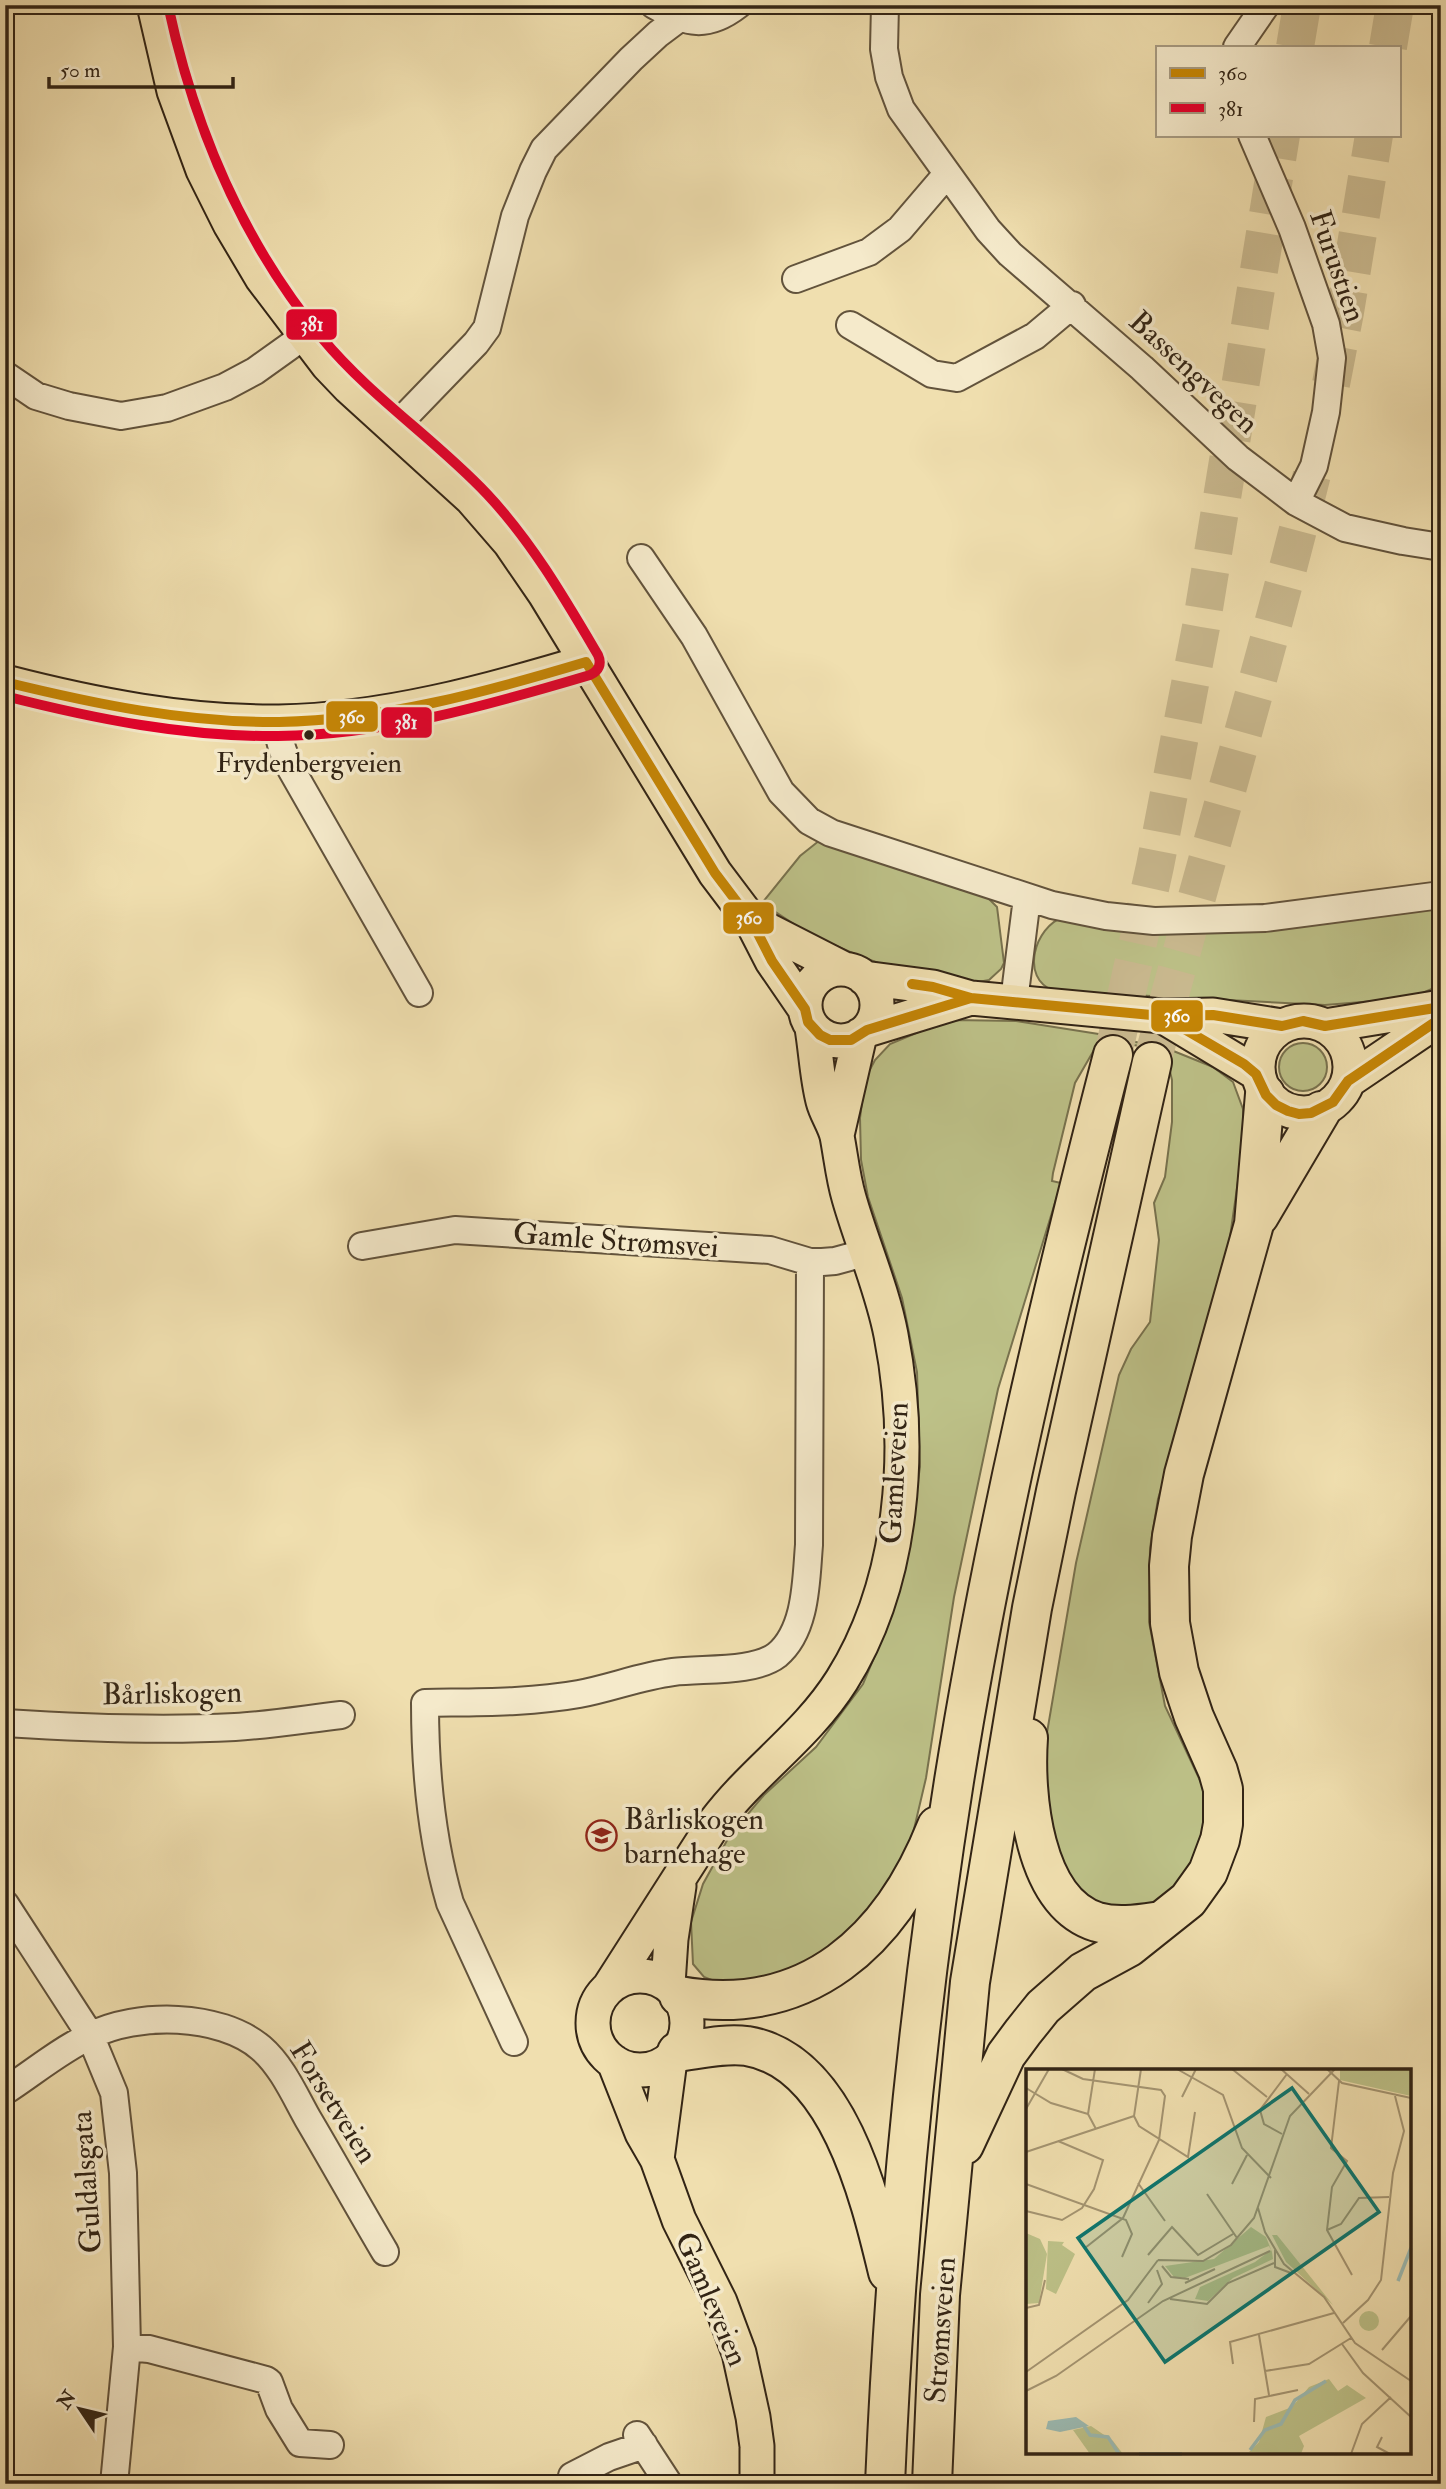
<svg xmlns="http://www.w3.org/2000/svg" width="1446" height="2489" font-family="'IM FELL Double Pica',serif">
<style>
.green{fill:#bdc188;stroke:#78724e;stroke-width:2}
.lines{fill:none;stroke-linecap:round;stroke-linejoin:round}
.highway-tunnel{stroke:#caba90;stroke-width:38;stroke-dasharray:38 19;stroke-linecap:butt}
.minor-casing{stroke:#62533c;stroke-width:30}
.major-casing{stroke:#322415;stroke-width:37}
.highway-casing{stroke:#322415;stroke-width:42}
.minor{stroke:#f5eacb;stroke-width:26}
.major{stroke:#f0dfaf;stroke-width:33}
.highway{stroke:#f0dfaf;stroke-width:38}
.bus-1-casing{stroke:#f5eacb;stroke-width:16}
.bus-2-casing{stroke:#f5eacb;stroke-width:16}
.bus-1{stroke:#c68605;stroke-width:10}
.bus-2{stroke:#e4002b;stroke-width:10}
.bus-dot{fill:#322415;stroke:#f5eacb;stroke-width:2.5}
.labels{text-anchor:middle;stroke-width:7;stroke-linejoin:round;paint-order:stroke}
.bus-label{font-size:28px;fill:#322415;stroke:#f5eacb}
.street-label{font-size:30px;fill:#322415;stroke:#f5eacb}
.poi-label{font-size:30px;fill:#322415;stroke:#f5eacb;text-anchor:start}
.inset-river{fill:none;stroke:#9cbbb3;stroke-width:3.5}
.inset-road{fill:none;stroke:#a49471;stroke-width:2}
.view{fill:#0f766e;fill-opacity:0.15;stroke:#0f766e;stroke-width:3.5}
.inset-edge{fill:none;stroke:#322415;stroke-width:3.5}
.line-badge{stroke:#f5eacb;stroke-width:2.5}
.badge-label{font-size:19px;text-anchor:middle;font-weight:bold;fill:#fff}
</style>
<rect width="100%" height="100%" fill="#f0dfaf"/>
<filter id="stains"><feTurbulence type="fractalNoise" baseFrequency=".00286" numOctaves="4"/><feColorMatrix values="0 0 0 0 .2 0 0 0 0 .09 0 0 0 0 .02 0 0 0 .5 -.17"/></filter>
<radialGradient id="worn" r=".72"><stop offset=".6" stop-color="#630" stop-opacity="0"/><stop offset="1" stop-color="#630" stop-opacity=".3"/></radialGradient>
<path class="green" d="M820 840 982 892 997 907 1004 963 1001 969 989 980 978 982 889 967 857 955 809 934 762 903 800 856Z
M1441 905V985L1411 998 1325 1005 1054 991C1019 978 1035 927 1063 917Z
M954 1020 1016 1021 1105 1035 1171 1050 1213 1067 1233 1082 1243 1109V1146L1229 1244 1209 1335 1158 1499 1150 1548 1149 1622 1165 1706 1204 1789V1823L1194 1862 1175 1890 1148 1909 1111 1912 1084 1900 1059 1864 1048 1807 1043 1756 1076 1563 1119 1375 1131 1349 1150 1322 1159 1240 1154 1203 1165 1177 1172 1122V1080L1168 1063 1148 1047 1110 1042 1094 1050 1075 1083 1053 1173 1052 1181 1061 1183 998 1389 954 1597 926 1778 911 1842 864 1929 777 1980 724 1985 704 1977 693 1964 691 1922 703 1884 730 1835 764 1795 816 1747 863 1684 884 1634 908 1549 920 1467 917 1372 902 1298 868 1197 861 1160 860 1118 865 1079 875 1060 890 1044 921 1031Z
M1279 1067a24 24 0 1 1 48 0a24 24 0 1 1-48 0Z"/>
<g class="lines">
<path class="highway-tunnel" d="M1295 47 1302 5
M1388 47 1395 5
M1331 384 1345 312 1374 135
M1113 1055 1155 866 1201 627 1281 135
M1152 1062C1204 864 1264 669 1313 470"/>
<defs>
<path id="minor" d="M654 5C687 24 707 29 738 5
M885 5 884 49 889 77 901 109 988 230 1010 254 1142 368 1238 458 1296 502 1345 528 1403 541 1441 547
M1237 47 1266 5
M1252 135 1292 228 1326 324 1332 358 1326 412 1314 466 1296 502
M796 279 869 252 900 229 947 174
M850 325 932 374 957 378 1035 336 1072 305
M5 375 36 396 69 406 121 416 167 408 225 387 255 371 304 336
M394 428 476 343 487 328 515 216 533 171 544 149 631 59 658 34 678 19
M641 558 694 636 781 792 809 821 831 833 1052 905 1106 916 1154 921 1265 918 1441 895
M278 722C278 740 283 753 291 769L419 993
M1014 1001 1027 898
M362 1246 455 1230 770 1250 810 1262H822L835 1261 868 1252
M5 1723C82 1728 158 1731 235 1727 270 1725 306 1719 341 1715
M5 1904 90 2035 114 2093 123 2173 127 2347 114 2484
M514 2042 450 1903C431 1838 425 1770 425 1703 477 1702 529 1703 579 1694 611 1688 641 1676 673 1672 702 1668 754 1673 777 1655 807 1630 806 1579 809 1545L810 1262
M5 2091C33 2073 60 2050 90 2036 137 2012 220 2013 261 2048 282 2066 295 2096 308 2119 334 2163 359 2208 385 2252
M127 2347 149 2349 266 2380 269 2382 279 2409 300 2443 330 2445
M637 2435 669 2484
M572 2476 609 2457 644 2445"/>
<path id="major" d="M154 5 174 91 203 170 230 224 262 278 328 365 349 387 471 498 510 543 545 594 715 873 752 922 772 961 805 1009
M5 682C94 705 187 723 279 722 384 720 486 692 586 662
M752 922 844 969
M805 1005a36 36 0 1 1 72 0a36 36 0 1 1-72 0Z
M864 978 933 987 971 998 1162 1016 1213 1015 1282 1026
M1162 1016 1258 1074
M1258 1067a46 46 0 1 1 92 0a46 46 0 1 1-92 0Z
M1325 1026 1441 1007
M867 1030 971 998
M1348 1081 1441 1018
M837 1135 860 1035
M593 2023a47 47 0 1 1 94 0a47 47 0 1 1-94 0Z
M668 1984 671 1939 679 1886
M610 1986 715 1822C755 1769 806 1737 842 1680 904 1581 913 1447 891 1335 882 1288 862 1244 849 1198 843 1178 841 1157 837 1136 834 1124 826 1113 823 1101 817 1078 816 1052 812 1028
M614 2062 642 2133 657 2159 679 2220 720 2302 739 2353 753 2417 757 2446V2484
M657 2159 670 2060"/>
<path id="highway" d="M1259 1216 1321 1111
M1028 1738C1024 1794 1033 1902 1097 1922 1118 1928 1140 1924 1161 1921
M679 1996C808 2019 892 1940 937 1826
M677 2052C700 2049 725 2043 747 2046 838 2061 870 2197 888 2272
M964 2145 1006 2055 1023 2032 1043 2007 1083 1972 1129 1947 1188 1900 1208 1872 1220 1840 1223 1824V1789L1218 1771 1194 1717 1179 1672 1170 1623 1169 1566 1172 1536 1184 1474 1254 1224 1265 1094
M885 2484C895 2248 917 2014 954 1781 993 1537 1051 1295 1113 1055
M932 2484 940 2295 970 1982 1032 1608 1056 1491 1152 1062"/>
</defs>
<use href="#minor" class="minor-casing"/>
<use href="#major" class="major-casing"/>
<use href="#highway" class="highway-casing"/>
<use href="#minor" class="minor"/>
<use href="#major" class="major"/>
<use href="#highway" class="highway"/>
<defs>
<path id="bus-1" d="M5 682C95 704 186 723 279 722 384 720 486 692 586 662L715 873 752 922 772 961 805 1009 808 1022 820 1035 830 1040H851L867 1030 971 998
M912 984 933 987 971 998 1162 1016 1213 1015 1282 1026 1303 1021 1325 1026 1441 1007
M1162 1016 1244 1064 1256 1074 1266 1095 1276 1105 1288 1111 1299 1114 1311 1113 1333 1102 1348 1081 1441 1018"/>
<path id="bus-2" d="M5 696C95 719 186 737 278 736 385 735 489 705 590 675 599 671 602 664 598 655 565 599 532 542 487 494 435 439 371 397 322 338 242 241 194 127 168 5"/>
</defs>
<use href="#bus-1" class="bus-1-casing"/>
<use href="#bus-2" class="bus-2-casing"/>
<use href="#bus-1" class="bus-1"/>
<use href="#bus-2" class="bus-2"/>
</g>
<defs>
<symbol id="school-ring" viewBox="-11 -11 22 22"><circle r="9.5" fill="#f5eacb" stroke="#8f2418" stroke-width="1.5"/><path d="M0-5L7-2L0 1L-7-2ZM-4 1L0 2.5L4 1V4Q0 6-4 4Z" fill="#8f2418"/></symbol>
</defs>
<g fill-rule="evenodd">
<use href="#school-ring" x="584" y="1818" width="35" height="35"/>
</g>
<circle class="bus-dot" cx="309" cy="735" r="6"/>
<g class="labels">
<g class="bus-label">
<text x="309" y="772">Frydenbergveien</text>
</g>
<g class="street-label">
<text transform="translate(1338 266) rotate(71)" y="10">Furustien</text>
<text transform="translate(1194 372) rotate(43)" y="10">Bassengvegen</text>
<text transform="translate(616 1240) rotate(4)" y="10">Gamle Strømsvei</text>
<text transform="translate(894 1473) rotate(-87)" y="10">Gamleveien</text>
<text transform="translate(172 1693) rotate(-1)" y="10">Bårliskogen</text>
<text transform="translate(334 2102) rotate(58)" y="10">Forsetveien</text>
<text transform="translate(86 2182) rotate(-94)" y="10">Guldalsgata</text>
<text transform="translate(712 2299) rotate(67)" y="10">Gamleveien</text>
<text transform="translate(940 2330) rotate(-86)" y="10">Strømsveien</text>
</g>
<g class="poi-label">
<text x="624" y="1829">Bårliskogen<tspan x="624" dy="34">barnehage</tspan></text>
</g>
</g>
<g transform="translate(1026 2069)">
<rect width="385" height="385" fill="#f0dfaf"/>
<path d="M314 0H385V27L314 11ZM225 158 240 168 246 183 247 190 207 209 182 232 169 230 174 218 229 193 245 181 243 177 159 209 148 208 139 197 188 190ZM0 164 14 170 21 185 13 234 0 235ZM246 166H251L307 236 260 193ZM22 172 38 173 36 176 49 185 30 225 20 220ZM333 252a10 10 0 1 1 20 0a10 10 0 1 1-20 0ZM303 310 312 322 321 316 340 329 273 367 278 377 275 385 223 383 233 373 240 348 266 338 283 318ZM65 357 87 372 97 385H64L47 361Z" fill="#bdc188"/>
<path d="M50 348 63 357 34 363 20 360 22 352Z" fill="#9cbbb3"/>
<path class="inset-river" d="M372 212 385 179M58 357 64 366 82 368 93 385M224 381 239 361 255 355 269 331 300 312M113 385H156"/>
<path class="inset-road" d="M36 0 57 10 135 21 139 27 133 71 97 149 59 179M69 0 62 45 70 60M115 0 108 47 113 57 162 88 169 43M151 0 197 26 216 79 245 109M206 0 241 28M255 0 283 25M301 0 316 14 385 29M313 12 305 79 321 92 306 118 301 161 326 206M0 19 25 34 62 45M156 28 170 0M0 40 23 0M256 65 238 55 234 41 261 5M0 83 108 47M112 114 139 152M0 115 100 151 106 165 96 188M206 115 221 86M181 125 211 169M232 139 239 163 258 195 298 228 329 274 385 312M0 142 36 151 56 139 68 120 77 91 32 72M301 161 315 155 333 129 363 128M249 181V198L265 204M122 186 146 158 172 186 207 165M132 191 177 192 205 176 228 149 264 47 309 0M136 197 145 208 163 210M159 214 189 200M144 230 181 235 202 214 248 194M122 234 136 215 131 201M0 239 13 236 19 211M317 254 342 231 355 211 367 104 378 62 369 27M233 266 243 326M316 275 337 304 385 348M356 281 385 247M207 295 204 273 308 244M239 302 283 295 325 269M0 303 102 231 132 191M0 322 30 307 137 232 244 182M228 353 229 330 272 321M356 368 351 378 364 385M325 385 336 355 365 328"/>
<path class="view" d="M266 19 353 143 139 293 52 169Z"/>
<rect width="385" height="385" class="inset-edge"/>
</g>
<g class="line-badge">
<rect x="285" y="308" width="53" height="33" rx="7" fill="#e4002b"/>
<rect x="325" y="700" width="54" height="33" rx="7" fill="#c68605"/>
<rect x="380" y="706" width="53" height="33" rx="7" fill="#e4002b"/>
<rect x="722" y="901" width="53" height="34" rx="7" fill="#c68605"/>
<rect x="1150" y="999" width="54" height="34" rx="7" fill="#c68605"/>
</g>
<g class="badge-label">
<text x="312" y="331">381</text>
<text x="352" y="723">360</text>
<text x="406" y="729">381</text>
<text x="749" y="924">360</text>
<text x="1177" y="1022">360</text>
</g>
<rect width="1446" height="2489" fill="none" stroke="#f0dfaf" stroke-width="28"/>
<rect x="7" y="7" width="1432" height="2475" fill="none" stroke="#322415" stroke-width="3.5"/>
<rect x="14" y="14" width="1418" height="2461" fill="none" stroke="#322415" stroke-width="2"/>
<rect x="1156" y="46" width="245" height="91" fill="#f5eacb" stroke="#a79b82" stroke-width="2"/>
<rect x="1170" y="68" width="35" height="10" fill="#c68605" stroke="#a79b82" stroke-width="2"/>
<text x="1218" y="80" font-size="21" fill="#322415">360</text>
<rect x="1170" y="103" width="35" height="10" fill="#e4002b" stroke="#a79b82" stroke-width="2"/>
<text x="1218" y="116" font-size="21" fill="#322415">381</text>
<g transform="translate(80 2409) rotate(305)" stroke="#f5eacb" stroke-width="5" paint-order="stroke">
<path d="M0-5L12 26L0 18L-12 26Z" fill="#322415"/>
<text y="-10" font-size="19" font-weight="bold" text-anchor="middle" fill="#322415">N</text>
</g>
<path d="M49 77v10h184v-10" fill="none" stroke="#322415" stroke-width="3.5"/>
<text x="60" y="77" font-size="21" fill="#322415" stroke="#f5eacb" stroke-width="5" paint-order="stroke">50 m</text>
<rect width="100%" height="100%" filter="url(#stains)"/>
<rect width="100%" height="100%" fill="url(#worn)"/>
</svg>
